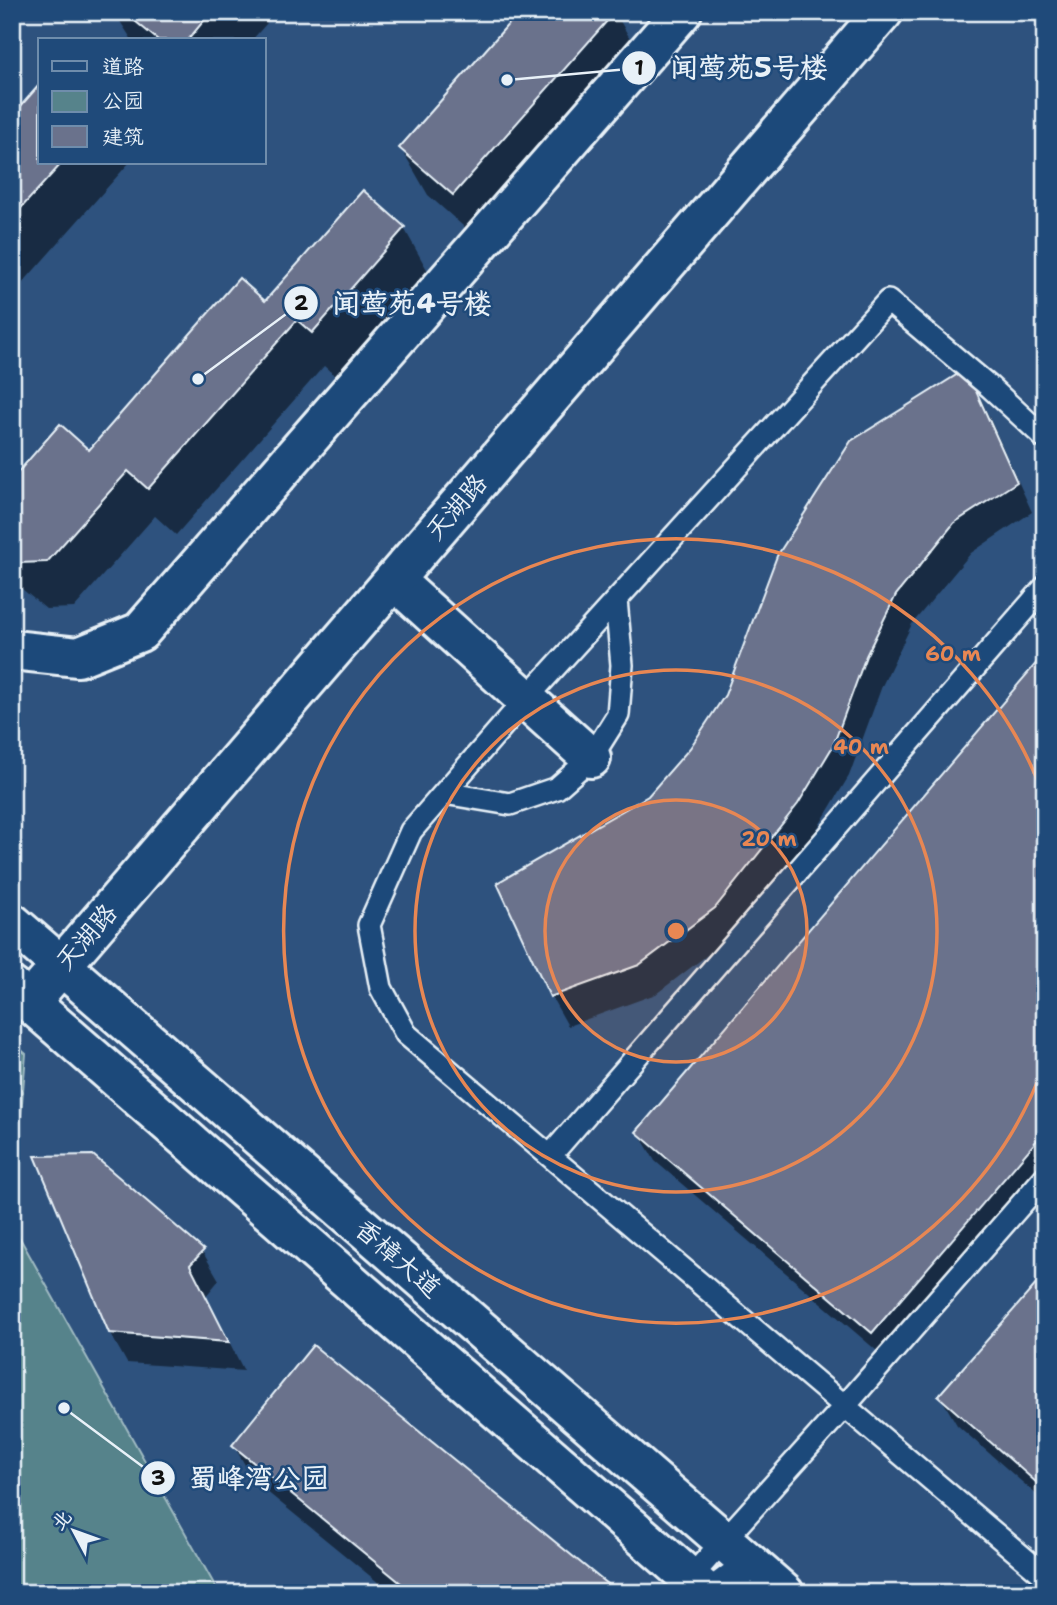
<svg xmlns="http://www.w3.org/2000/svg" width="1057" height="1605" font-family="'Shantell Sans','LXGW WenKai TC',sans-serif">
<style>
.green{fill:#56838b;stroke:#9fbac2;stroke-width:2}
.shadow{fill:#0007}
.building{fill:#6a728c;stroke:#e8f1f8;stroke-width:2}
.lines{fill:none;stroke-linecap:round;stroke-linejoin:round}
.service-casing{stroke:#e8f1f8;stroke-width:26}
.minor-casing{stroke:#e8f1f8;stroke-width:44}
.tertiary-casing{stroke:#e8f1f8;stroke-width:44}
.service{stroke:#1f4a7a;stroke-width:21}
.minor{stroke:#1f4a7a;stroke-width:38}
.tertiary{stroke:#1f4a7a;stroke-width:38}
.ring{fill:none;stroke:#e88753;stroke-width:3.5}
.labels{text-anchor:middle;stroke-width:5;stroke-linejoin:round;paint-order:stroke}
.street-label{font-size:26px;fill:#e8f1f8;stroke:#1f4a7a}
.centre{fill:#e88753;stroke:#1f4a7a;stroke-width:3.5}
.ring-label{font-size:21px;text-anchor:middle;font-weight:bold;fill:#e88753;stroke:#1f4a7a;stroke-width:5;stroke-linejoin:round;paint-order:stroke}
.leader{fill:none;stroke:#e8f1f8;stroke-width:2.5}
.callout-dot{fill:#e8f1f8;stroke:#1f4a7a;stroke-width:2.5}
.mark-label{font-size:21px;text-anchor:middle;font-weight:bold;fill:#111}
.callout-label{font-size:28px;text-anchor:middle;font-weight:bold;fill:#e8f1f8;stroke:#1f4a7a;stroke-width:5;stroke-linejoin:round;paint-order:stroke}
</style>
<rect width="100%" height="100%" fill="#2e527e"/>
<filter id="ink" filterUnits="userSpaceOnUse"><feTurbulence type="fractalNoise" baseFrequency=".0143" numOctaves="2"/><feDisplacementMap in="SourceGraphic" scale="14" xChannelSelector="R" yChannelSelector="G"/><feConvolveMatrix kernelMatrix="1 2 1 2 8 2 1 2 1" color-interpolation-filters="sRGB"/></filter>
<g filter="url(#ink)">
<path class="green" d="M12 1042 26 1054 12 1224 219 1593H12Z"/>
<path class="shadow" d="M114 12H262L267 23 252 40H132Z
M521 12H615L641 58 480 241 428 195 401 148Z
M40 87V163H129L12 295V118Z
M404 228 430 275 339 379 324 366 176 535 155 516 74 608 46 609 16 584 12 578V482L89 452 266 304Z
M965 372 982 401 1032 512 971 553 912 624 882 686 849 776 814 834 731 937 656 994 568 1026 551 996 650 798 692 749Z
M1045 656V1180L890 1362 655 1161 638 1132Z
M202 1251 219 1280 206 1296 244 1371 127 1363 110 1333Z
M1045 1276V1502L957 1425 940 1396Z
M234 1446 615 1593H391L255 1482Z"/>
<path class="building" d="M124 12H211L188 40H158Z
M519 12H615L453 195 399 148Z
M40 84V163H62L12 218V116Z
M363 190 405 227 312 333 297 320 148 489 128 471 47 562 18 563 12 558V479L60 424 89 450 239 278 265 301Z
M966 369 1017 482 954 523 896 595 866 656 833 746 798 804 715 908 639 965 550 997 497 883 648 796 690 748 725 695 777 556 851 441Z
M1045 653V1131L872 1333 636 1132Z
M93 1155 204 1250 190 1265 229 1342 109 1333 35 1156Z
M1045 1274V1490L938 1396Z
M313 1345 618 1593H413L232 1445Z"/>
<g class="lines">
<defs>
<path id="service" d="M1045 438 990 387 888 301 526 699 411 831 369 925 381 988 406 1034 1045 1576
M444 793 510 804 557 788 591 758 618 715 622 665 616 600
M550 1156 1045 587
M690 1578 844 1407 1045 1177"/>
<path id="minor" d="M394 580 591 758
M12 650 78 657 140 632 682 12
M719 1593 754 1567"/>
<path id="tertiary" d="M12 923 784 1593
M12 987 707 1593
M30 1002 883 12"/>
</defs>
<use href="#service" class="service-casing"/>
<use href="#minor" class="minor-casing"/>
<use href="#tertiary" class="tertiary-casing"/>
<use href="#service" class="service"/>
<use href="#minor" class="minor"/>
<use href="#tertiary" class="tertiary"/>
</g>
</g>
<circle cx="676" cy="931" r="131" fill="#e88753" fill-opacity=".12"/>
<g class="ring">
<circle cx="676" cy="931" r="131"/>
<circle cx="676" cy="931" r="261"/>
<path d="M1044 1065A392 392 0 1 1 1044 797"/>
</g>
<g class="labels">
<g class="street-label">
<text transform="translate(456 507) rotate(-49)" y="9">天湖路</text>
<text transform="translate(86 937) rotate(-49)" y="9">天湖路</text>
<text transform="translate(398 1258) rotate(41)" y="9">香樟大道</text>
</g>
</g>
<circle cx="676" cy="931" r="10" class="centre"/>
<g class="ring-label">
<text x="953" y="661">60 m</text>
<text x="861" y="754">40 m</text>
<text x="769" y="846">20 m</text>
</g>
<path class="leader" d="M507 80L639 68M198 379L301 303M64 1408L158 1478"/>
<g class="callout-dot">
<circle cx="507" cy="80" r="7"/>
<circle cx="198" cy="379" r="7"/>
<circle cx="64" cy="1408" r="7"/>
<circle cx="639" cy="68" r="18"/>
<circle cx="301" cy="303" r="18"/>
<circle cx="158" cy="1478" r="18"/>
</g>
<g class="mark-label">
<text x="639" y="75">1</text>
<text x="301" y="310">2</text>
<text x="158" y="1485">3</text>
</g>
<g class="callout-label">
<text x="749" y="77">闻莺苑5号楼</text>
<text x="412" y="313">闻莺苑4号楼</text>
<text x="259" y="1488">蜀峰湾公园</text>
</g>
<rect width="1057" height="1605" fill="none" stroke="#1f4a7a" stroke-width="42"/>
<rect x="21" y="21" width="1015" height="1563" fill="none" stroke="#e8f1f8" stroke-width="2.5" filter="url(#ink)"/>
<rect x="38" y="38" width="228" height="126" fill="#1f4a7a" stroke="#6f8dac" stroke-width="2"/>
<rect x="52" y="61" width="35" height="10" fill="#1f4a7a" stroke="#6f8dac" stroke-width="2"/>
<text x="102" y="74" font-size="21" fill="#e8f1f8">道路</text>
<rect x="52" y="91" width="35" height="21" fill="#56838b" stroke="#6f8dac" stroke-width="2"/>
<text x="102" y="108" font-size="21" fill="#e8f1f8">公园</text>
<rect x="52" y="126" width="35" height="21" fill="#6a728c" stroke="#6f8dac" stroke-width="2"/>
<text x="102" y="144" font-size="21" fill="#e8f1f8">建筑</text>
<g transform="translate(74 1531) rotate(311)" stroke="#1f4a7a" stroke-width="5" paint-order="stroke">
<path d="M0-5L12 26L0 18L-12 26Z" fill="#e8f1f8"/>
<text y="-10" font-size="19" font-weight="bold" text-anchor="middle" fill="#e8f1f8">北</text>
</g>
</svg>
